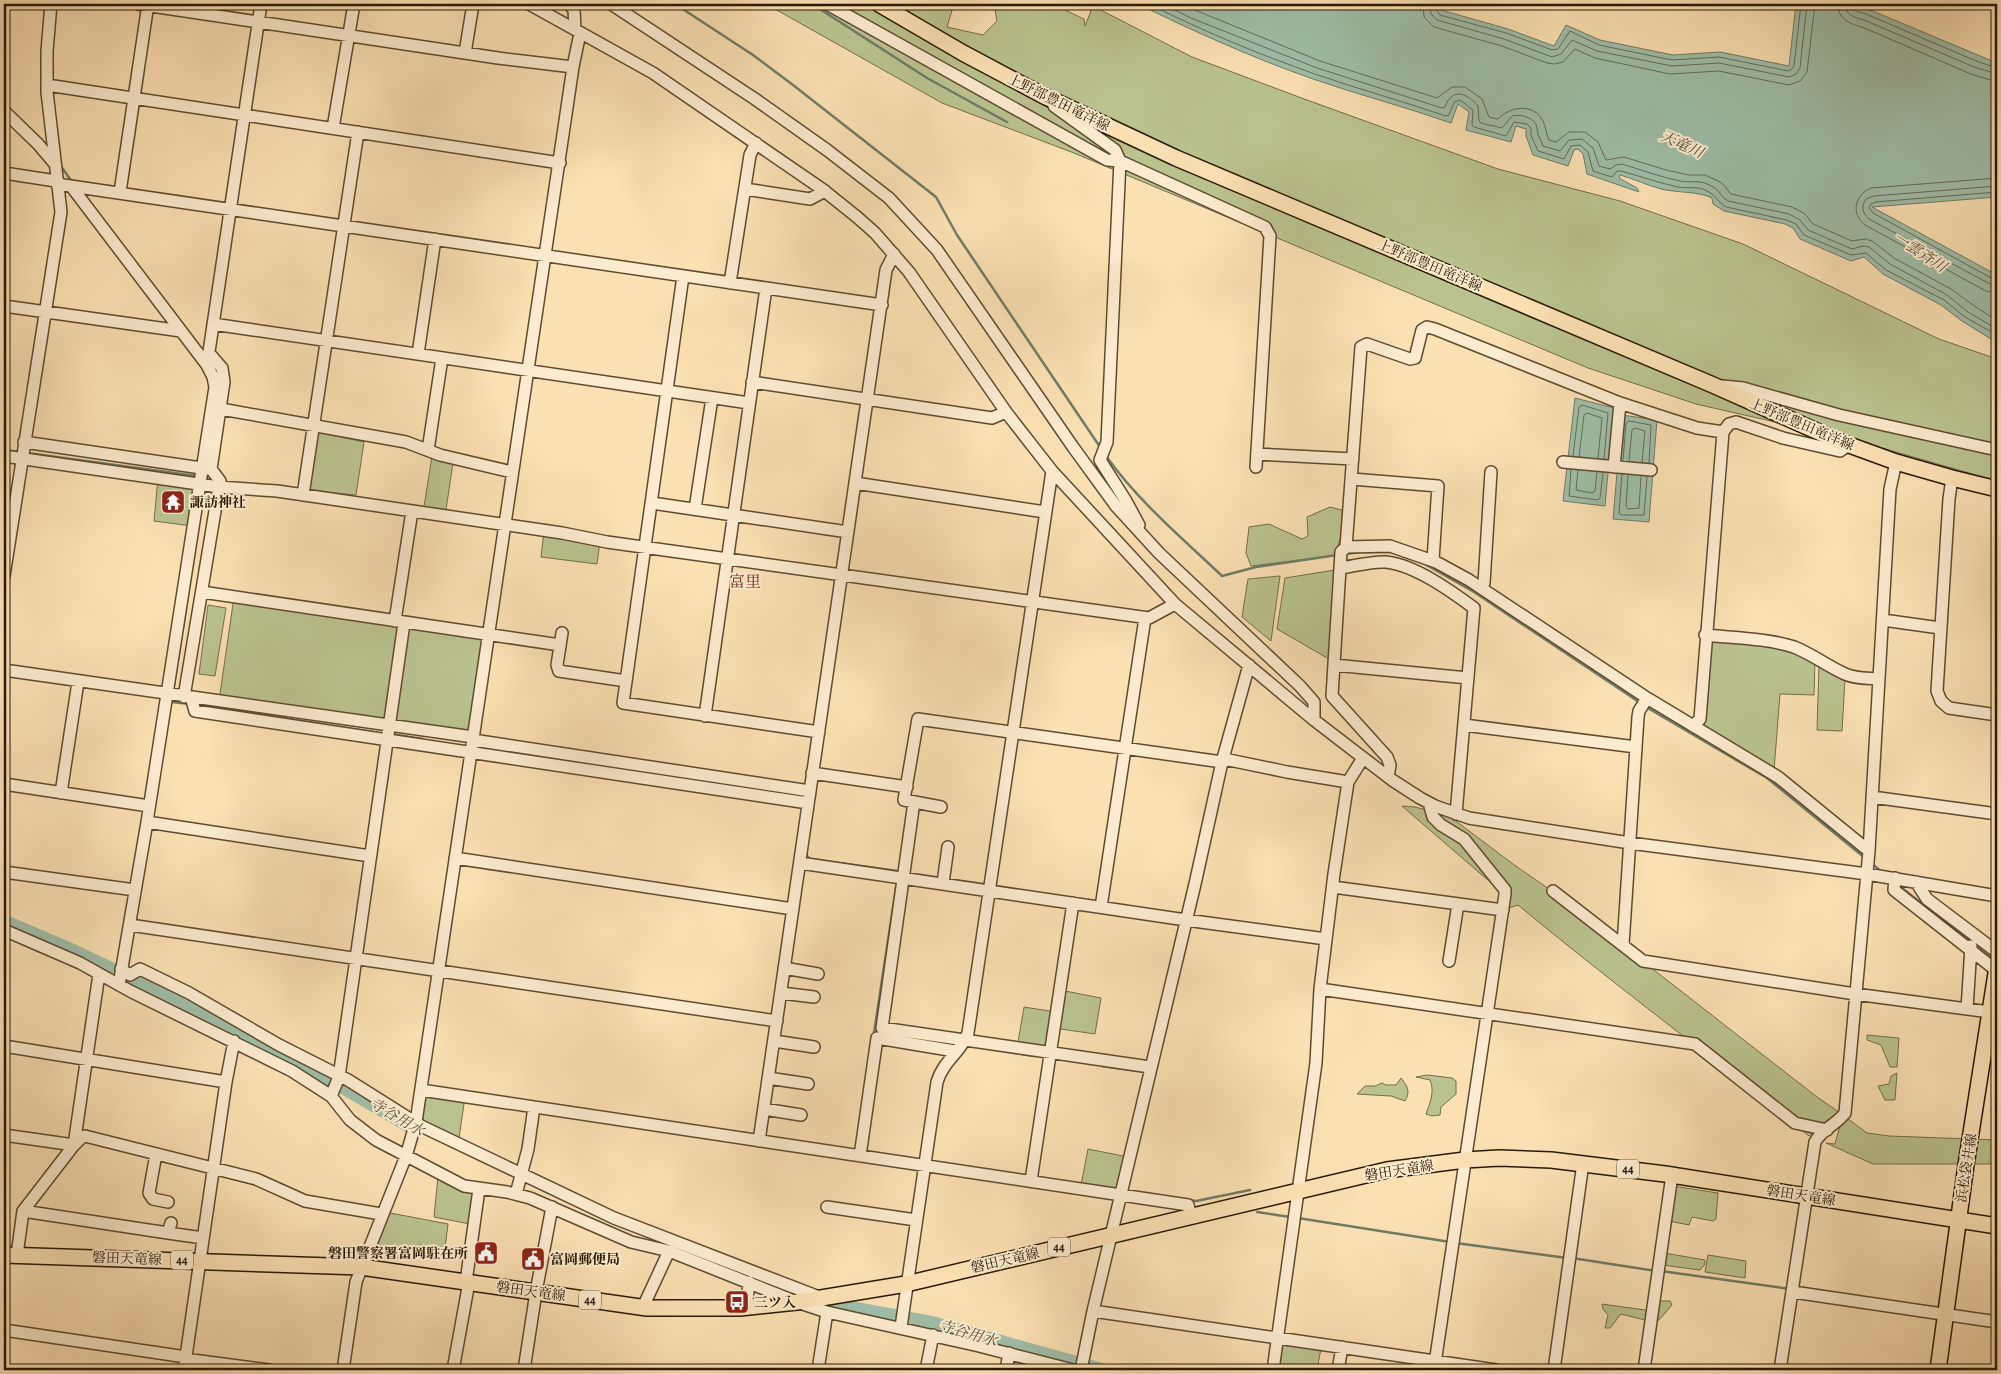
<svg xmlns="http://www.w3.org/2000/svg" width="2001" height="1374" font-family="Alegreya,'Noto Serif JP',serif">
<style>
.green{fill:#bac390;stroke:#726e48}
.water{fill:#9fbea9;stroke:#707c66}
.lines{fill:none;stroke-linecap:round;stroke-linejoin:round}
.shore{stroke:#646c55;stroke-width:1}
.stream{stroke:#707c66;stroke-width:2.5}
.river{stroke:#9fbea9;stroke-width:15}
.minor-casing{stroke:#5e4b2e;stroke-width:14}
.major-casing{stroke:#2a1901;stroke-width:18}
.minor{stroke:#fcebce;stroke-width:11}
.major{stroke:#fbe0b4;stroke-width:15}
.labels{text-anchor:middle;stroke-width:4;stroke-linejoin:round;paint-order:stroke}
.shield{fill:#fcebce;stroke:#69583e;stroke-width:1}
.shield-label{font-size:12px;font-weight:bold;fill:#2a1901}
.street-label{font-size:14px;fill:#2a1901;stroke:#fcebce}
.poi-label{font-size:14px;font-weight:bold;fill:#2a1901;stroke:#fcebce;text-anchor:start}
.water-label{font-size:15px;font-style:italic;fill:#53533c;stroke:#fcebce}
.quarter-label{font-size:16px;fill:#7a1f14;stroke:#fcebce}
</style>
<rect width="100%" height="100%" fill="#fbe0b4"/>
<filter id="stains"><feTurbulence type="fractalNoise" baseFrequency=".004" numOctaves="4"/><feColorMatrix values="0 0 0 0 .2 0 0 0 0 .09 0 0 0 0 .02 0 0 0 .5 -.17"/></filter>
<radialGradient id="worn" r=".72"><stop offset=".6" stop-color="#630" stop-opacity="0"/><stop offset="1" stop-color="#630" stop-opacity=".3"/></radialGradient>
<path class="green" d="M766 4H954L947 27 983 35 997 21 994 4H1059L1065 10 1084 19 1085 26 1093 6 1192 57 1307 100 1498 169 1620 201 1743 244 1939 339 1997 359V481L1854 440 1696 404 1588 368 1074 153 942 103Z
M313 431 364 442 356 495 304 490Z
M432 456 453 463 445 516 423 513Z
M158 478 199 483 192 526 154 521Z
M1330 507 1342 510C1343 527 1342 541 1333 556L1251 566 1246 553 1249 527 1269 524 1302 539 1308 536 1307 517Z
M544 531 600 541 597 564 541 557Z
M1335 570 1329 659 1277 629 1285 578Z
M1280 576 1271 641 1242 617 1248 579Z
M234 597 488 635 473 737 219 701Z
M208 605 226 608 215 676 199 674Z
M1709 639 1791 650 1815 661 1814 695 1780 694 1774 771 1705 730 1703 725Z
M1819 664 1845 679 1842 731 1817 730Z
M1402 806 1415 807 1449 816 1513 864 1559 896 1817 1097 1839 1112 1837 1114 1809 1136C1713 1057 1613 984 1518 905L1503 910 1504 894Z
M1060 990 1101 998 1095 1034 1054 1028 1050 1053 1017 1048 1024 1007 1056 1012Z
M1867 1035 1899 1038 1897 1067H1890L1881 1045 1867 1040Z
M1897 1073 1895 1100H1885L1878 1086 1889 1084 1891 1076Z
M1427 1075 1452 1078 1456 1081V1094L1441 1107 1440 1115 1432 1116 1426 1114C1430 1103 1435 1091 1430 1080L1416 1077Z
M1401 1078C1407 1086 1411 1091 1405 1101L1391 1096 1357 1094 1365 1086H1375L1382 1083 1386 1085H1396Z
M424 1091 465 1097 459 1138 422 1120Z
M1843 1115 1867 1133 1889 1136 1997 1140V1164H1873L1826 1143 1835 1144Z
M1088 1149 1128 1157 1119 1192 1081 1185Z
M438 1177 476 1194 470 1224 434 1217Z
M1673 1186 1718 1193 1716 1219 1713 1221 1692 1217 1689 1225 1669 1221Z
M385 1212 448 1224 445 1248 418 1245 412 1259 386 1257 372 1244Z
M1664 1253 1705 1260V1264L1700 1270 1662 1265Z
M1708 1255 1746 1261 1745 1278 1705 1272Z
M1660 1301H1670L1672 1305 1659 1320 1653 1322 1621 1314 1610 1328H1605L1608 1315 1603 1309 1602 1304 1652 1311Z
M1278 1337 1322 1343 1317 1370H1273Z"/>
<path class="water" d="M1138 4H1442L1441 10 1508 29 1554 46 1566 25 1600 40 1673 55 1720 52 1789 66 1796 4H1848L1868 9 1997 63V197L1872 207 1997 275V341L1991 339 1962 321 1941 305 1883 274 1864 257 1851 261 1800 239 1793 228 1785 224 1724 211 1713 204 1712 198C1697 191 1678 193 1661 189 1647 185 1634 179 1620 175L1619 178 1637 188 1639 192 1587 174 1583 154 1578 149 1574 150 1568 166 1533 155 1526 136V129L1516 126 1511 142 1466 130 1469 112 1458 104 1451 123C1406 107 1359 95 1313 79 1253 58 1195 32 1138 4Z
M1575 398 1614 408 1605 506 1563 501Z
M1622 415 1657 420 1649 522 1613 519Z"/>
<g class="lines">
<path class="shore" d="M1149 4C1203 31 1258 54 1315 74 1358 89 1402 101 1446 116L1449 115 1454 102 1460 100 1473 110 1472 125 1474 127 1506 136 1514 122 1527 124 1531 128V135L1538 151 1564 159 1571 146 1580 145 1588 152 1593 171 1612 177 1617 171H1621C1640 176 1659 183 1678 187 1687 189 1698 186 1705 190 1715 194 1717 201 1726 207L1787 220 1796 224 1804 235 1851 255 1866 253 1886 270 1944 300 1965 317 1997 335
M1163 4 1191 18 1317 68 1442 108 1445 107C1452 87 1467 93 1478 106L1479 121 1481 123 1502 128 1512 116C1521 114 1531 117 1536 124L1538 134 1543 146 1560 151 1569 140 1582 139 1593 148 1599 166 1610 169 1616 165 1622 164C1642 170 1660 177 1680 181 1689 183 1699 180 1707 184 1720 189 1719 195 1728 201L1789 214 1800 220 1808 230 1852 249 1863 246 1869 247 1890 264 1947 295 1968 312 1997 329
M1180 4 1320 61 1437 98 1452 87H1465L1482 99 1489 117 1498 119C1510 106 1534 103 1543 121 1546 127 1546 134 1549 140L1556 142 1569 132H1585L1598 142 1606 160 1624 157 1666 170 1689 175H1705L1722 183 1731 194 1792 207 1805 214 1813 224 1852 241 1865 239 1872 241 1894 258 1951 289 1973 305 1997 321
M1423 4 1424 17 1434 27 1502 46 1547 63 1555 64 1563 62 1575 49 1595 58 1670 74 1719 71 1789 85 1800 81 1807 72 1815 4
M1430 4 1431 14 1437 20 1504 39 1552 57 1561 54 1572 40 1597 51 1672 66 1719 63 1789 77 1796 74 1800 68 1807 4
M1437 4 1436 10 1440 15 1506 33 1552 50 1558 49 1570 31 1599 45 1672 60 1719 57 1788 71 1792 69 1794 66 1801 4
M1838 4C1838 19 1848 23 1862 27L1971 74 1997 82
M1845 4C1846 16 1854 17 1864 20L1974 67 1997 74
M1852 4C1852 12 1860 12 1866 14L1976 61 1997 68
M1997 178 1871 188C1854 195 1851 214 1865 225L1986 291 1997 293
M1997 186 1874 196 1866 199C1861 206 1862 213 1869 219L1990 284 1997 285
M1997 192 1875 202 1871 204 1869 208 1873 213 1993 279H1997
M1573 456 1579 407 1582 405 1608 413 1604 459
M1579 457 1584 415 1587 413 1602 418 1598 458
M1623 461 1626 423 1629 421 1651 425 1649 463
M1629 461 1632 430 1635 428 1645 431 1642 462
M1571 470 1569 496 1598 500 1600 498 1603 473
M1578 470 1576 490 1592 493 1595 491 1597 472
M1622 474 1619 513 1621 515H1644L1647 477
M1628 475 1626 507 1628 509 1639 508 1641 476"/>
<path class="stream" d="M675 4 753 55 793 85 936 197 957 235 1100 447
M812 4 927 78 1007 122
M60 165 73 183
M4 450 19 452
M27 453 197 476
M1106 456C1138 501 1182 538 1222 576L1256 567 1337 555
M1345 554 1361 552H1392
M1423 563 1474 592 1639 702
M173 691 188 595
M172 696V702L190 704
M198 705 385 734
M1646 707 1767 778 1865 858
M391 734 423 739
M594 765 806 796
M805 854 810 859 897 871V875
M1871 863 1882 872
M1898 885 1971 942
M1975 945 1996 962
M876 1034 874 1033 897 881
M931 1041 950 1044
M983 1048 1034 1056
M1102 1066 1146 1072
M1187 1200 1196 1201 1250 1190
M1257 1212 1290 1217
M1298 1218 1450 1242
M1456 1243 1567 1258
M1572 1258 1656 1271
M1661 1271 1790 1289"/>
<path class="river" d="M4 922 74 952 135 981 342 1086 416 1129
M833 1305 930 1323 1100 1370"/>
<defs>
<path id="minor" d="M138 4 498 58 573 67
M529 4 653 73 822 189 857 217 875 233 909 272 1006 412 1052 471 1175 604 1314 720 1392 780 1420 798 1435 806 1469 818 1507 824 1630 843 1867 874 1997 896
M569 4 574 10 575 29
M611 4 755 99 827 150 889 198 937 250 1073 447 1116 506 1159 553 1300 686 1314 702V720
M827 4 1107 160 1120 161 1265 227 1270 236 1256 467
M465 53 473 4
M47 85 560 163
M1054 106 1115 150 1120 161 1107 442 1100 460 1126 501 1139 525
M4 111 38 144 55 164
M333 128 354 4
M4 173 56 181
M57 184 882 305
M71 186 207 365 213 377 215 387 147 822 119 985
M745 189 810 199 825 191
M120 192 148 4
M683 276 623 703 819 732
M730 283 750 155 756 143
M4 306 181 331
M213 324 749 403
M418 354 435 239
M207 365 261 4
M752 382 992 418 1006 412
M1722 386 1743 388 1839 415 1997 450
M221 409 406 442 440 455 512 472
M24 442 208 469
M428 450 442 358
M1257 454 1353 459
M4 456 219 487 277 491 562 533 607 542 1149 618 1175 604
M1563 462 1651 470
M1614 467 1620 403
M1952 478 1949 499 1937 691 1941 701 1949 708 1997 715
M1352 479 1438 486 1433 560
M855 483 1045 512
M303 495 358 132
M652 503 848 532
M695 509 712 398
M1346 547 1390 546 1436 562 1469 580 1647 698 1778 777 1869 851
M1340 568C1355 566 1372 561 1386 562 1415 565 1451 591 1474 608L1456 814
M4 576 61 212 47 92V51L51 4
M1481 588 1484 583 1491 472
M202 592 560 645
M1883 620 1940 628
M395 621 412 511
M562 633 557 665 559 671 626 681
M1705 635C1734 638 1766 638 1794 647 1812 654 1827 666 1845 674 1856 679 1868 678 1879 679
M1334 665 1468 678
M4 670 473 737
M184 697 220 481 211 469 224 382 222 368 209 353
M191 697 195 711 808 803
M705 716 766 288
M1464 725 1636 747
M1693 726 1700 719 1723 432 1729 424 1736 422 1783 438 1840 451 1849 445
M473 740 810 791
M812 773 907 787
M1388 777 1390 765 1387 757 1332 696 1341 552 1346 547 1361 347 1367 344 1410 359 1415 358 1422 330 1427 327 1435 329 1620 403 1697 428 1723 432
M4 784 149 806
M61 793 78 682
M1872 797 1997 814
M914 802 882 1028 1150 1067
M1429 803 1433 817 1441 825 1464 839 1505 890V894L1434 1370
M941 807 904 800 918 719 1222 762 1229 760 1287 772 1348 782
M147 822 370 856
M455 858 793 909
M800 863 1186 920 1326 939
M4 872 135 890
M1895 878 1894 890 1997 971
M1916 882 1927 899 1997 952
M943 883 948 847
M1333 887 1503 910
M1553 891 1643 961 1855 994 1997 1013
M1101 907 1145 618
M130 925 777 1021
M4 930 80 963 130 991 292 1071 331 1096 350 1120 376 1140 464 1186 507 1192 530 1198 631 1242 669 1251 797 1302 827 1312 979 1346 1073 1370
M1623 945 1638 717 1639 711 1647 698
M1449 961 1458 904
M784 968 818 974
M121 969 130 975 140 969 189 993 279 1045 348 1080 421 1126 614 1218 819 1297
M1320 989 1695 1044 1795 1123 1827 1130
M781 993 814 997
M1967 1009 1971 946
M774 1041 814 1047
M4 1046 226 1082
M768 1078 808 1084
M421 1090 1188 1205 1191 1216
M331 1096 339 1077 404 623
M764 1109 801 1115
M4 1135 74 1145 99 974
M759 1141 886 270 894 254
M156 1154 149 1193 153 1199 168 1202
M860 1156 877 1038 955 1051
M1031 1181 1073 903
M516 1194 528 1149 534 1107
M827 1207 916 1220
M23 1211 168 1233 171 1223
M168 1233 203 1238
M17 1255 23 1211 74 1145 81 1138 85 1136 256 1179 305 1201 381 1214
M466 1282 479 1189
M1793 1292 1997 1322
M643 1307 669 1251
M740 1308 747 1301 749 1282
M1093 1311 1496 1370
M901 1327 937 1082C943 1061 962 1051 968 1033L1052 471
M4 1330 186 1357
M185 1359 269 1370
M184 1370 226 1082 234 1041
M343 1370 356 1282 406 1156 416 1122 573 67 580 33
M453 1370 469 1282
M524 1370 536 1292 552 1207
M818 1370 827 1312
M926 1370 933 1335
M1006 1370 1009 1353
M1081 1370 1093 1311 1195 884 1222 762 1249 665
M1273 1370 1316 1063 1320 989 1334 874 1348 782 1363 758
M1338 1370 1342 1347
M1554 1370 1583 1163
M1644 1370 1672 1175
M1780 1370 1815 1142C1822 1129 1836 1125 1845 1113L1869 851 1890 489 1896 462"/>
<path id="major" d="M879 4 963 53 1046 97 1176 158 1713 385 1841 442 1896 462 1952 478 1997 489
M4 1255 361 1267 647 1308H740L797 1302 906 1284 1387 1170 1465 1160 1499 1158 1551 1160 1665 1174 1997 1226
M1938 1370 1966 1165 1997 967"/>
</defs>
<use href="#minor" class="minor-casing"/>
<use href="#major" class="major-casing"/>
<use href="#minor" class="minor"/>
<use href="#major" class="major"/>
</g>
<defs>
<symbol id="temple-square" viewBox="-11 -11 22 22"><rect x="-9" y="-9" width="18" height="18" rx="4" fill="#8f2418" stroke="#fcebce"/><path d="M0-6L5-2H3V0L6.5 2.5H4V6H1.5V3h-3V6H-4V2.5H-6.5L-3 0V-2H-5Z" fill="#fff"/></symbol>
<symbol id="civic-square" viewBox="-11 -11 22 22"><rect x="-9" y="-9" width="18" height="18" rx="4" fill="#8f2418" stroke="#fcebce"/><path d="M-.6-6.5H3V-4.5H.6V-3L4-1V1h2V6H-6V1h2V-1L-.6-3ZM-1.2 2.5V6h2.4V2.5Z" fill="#fff"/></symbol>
<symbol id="bus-square" viewBox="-11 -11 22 22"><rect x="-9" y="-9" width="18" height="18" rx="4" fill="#8f2418" stroke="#fcebce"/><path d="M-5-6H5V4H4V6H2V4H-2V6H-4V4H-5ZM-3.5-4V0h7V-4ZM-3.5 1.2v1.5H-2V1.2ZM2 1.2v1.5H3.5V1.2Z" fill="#fff"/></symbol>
</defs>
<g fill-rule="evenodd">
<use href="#temple-square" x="159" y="488" width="28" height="28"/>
<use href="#civic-square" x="472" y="1239" width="28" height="28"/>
<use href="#civic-square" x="519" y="1245" width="28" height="28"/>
<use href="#bus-square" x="723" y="1288" width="28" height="28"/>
</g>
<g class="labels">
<g class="shield">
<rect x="1617" y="1159.5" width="22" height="19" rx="4"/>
<rect x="1048" y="1237.5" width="22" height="19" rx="4"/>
<rect x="171" y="1250.5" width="22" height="19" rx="4"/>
<rect x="579" y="1290.5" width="22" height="19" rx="4"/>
</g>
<g class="shield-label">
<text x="1628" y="1173">44</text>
<text x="1059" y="1251">44</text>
<text x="182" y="1264">44</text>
<text x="590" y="1304">44</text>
</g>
<g class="street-label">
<text transform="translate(1059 102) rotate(26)" y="5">上野部豊田竜洋線</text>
<text transform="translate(1430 265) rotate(23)" y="5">上野部豊田竜洋線</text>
<text transform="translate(1802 424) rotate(23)" y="5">上野部豊田竜洋線</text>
<text transform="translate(1966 1168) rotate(-81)" y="5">浜松袋井線</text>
<text transform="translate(1399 1170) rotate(-9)" y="5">磐田天竜線</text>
<text transform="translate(1801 1195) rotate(9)" y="5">磐田天竜線</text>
<text transform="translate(127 1258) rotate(2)" y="5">磐田天竜線</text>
<text transform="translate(1005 1260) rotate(-13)" y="5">磐田天竜線</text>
<text transform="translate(531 1291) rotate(8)" y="5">磐田天竜線</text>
</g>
<g class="poi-label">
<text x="190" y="507">諏訪神社</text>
<text x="468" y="1258" text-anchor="end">磐田警察署富岡駐在所</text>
<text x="550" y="1264">富岡郵便局</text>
<text x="754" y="1307">三ツ入</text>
</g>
<g class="water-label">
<text transform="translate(1682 144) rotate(25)" y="5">天竜川</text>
<text transform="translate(1920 252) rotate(33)" y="5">一雲斉川</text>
<text transform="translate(397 1117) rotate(30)" y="5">寺谷用水</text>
<text transform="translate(968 1333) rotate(16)" y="5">寺谷用水</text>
</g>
<g class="quarter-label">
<text x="745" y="587">富里</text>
</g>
</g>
<rect width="2001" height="1374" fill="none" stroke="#fbe0b4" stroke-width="20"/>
<rect x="5" y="5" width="1991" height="1364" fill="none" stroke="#2a1901" stroke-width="2.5"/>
<rect x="10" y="10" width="1981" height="1354" fill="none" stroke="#2a1901"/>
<rect width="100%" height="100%" filter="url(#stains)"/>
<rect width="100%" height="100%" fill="url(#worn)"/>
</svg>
